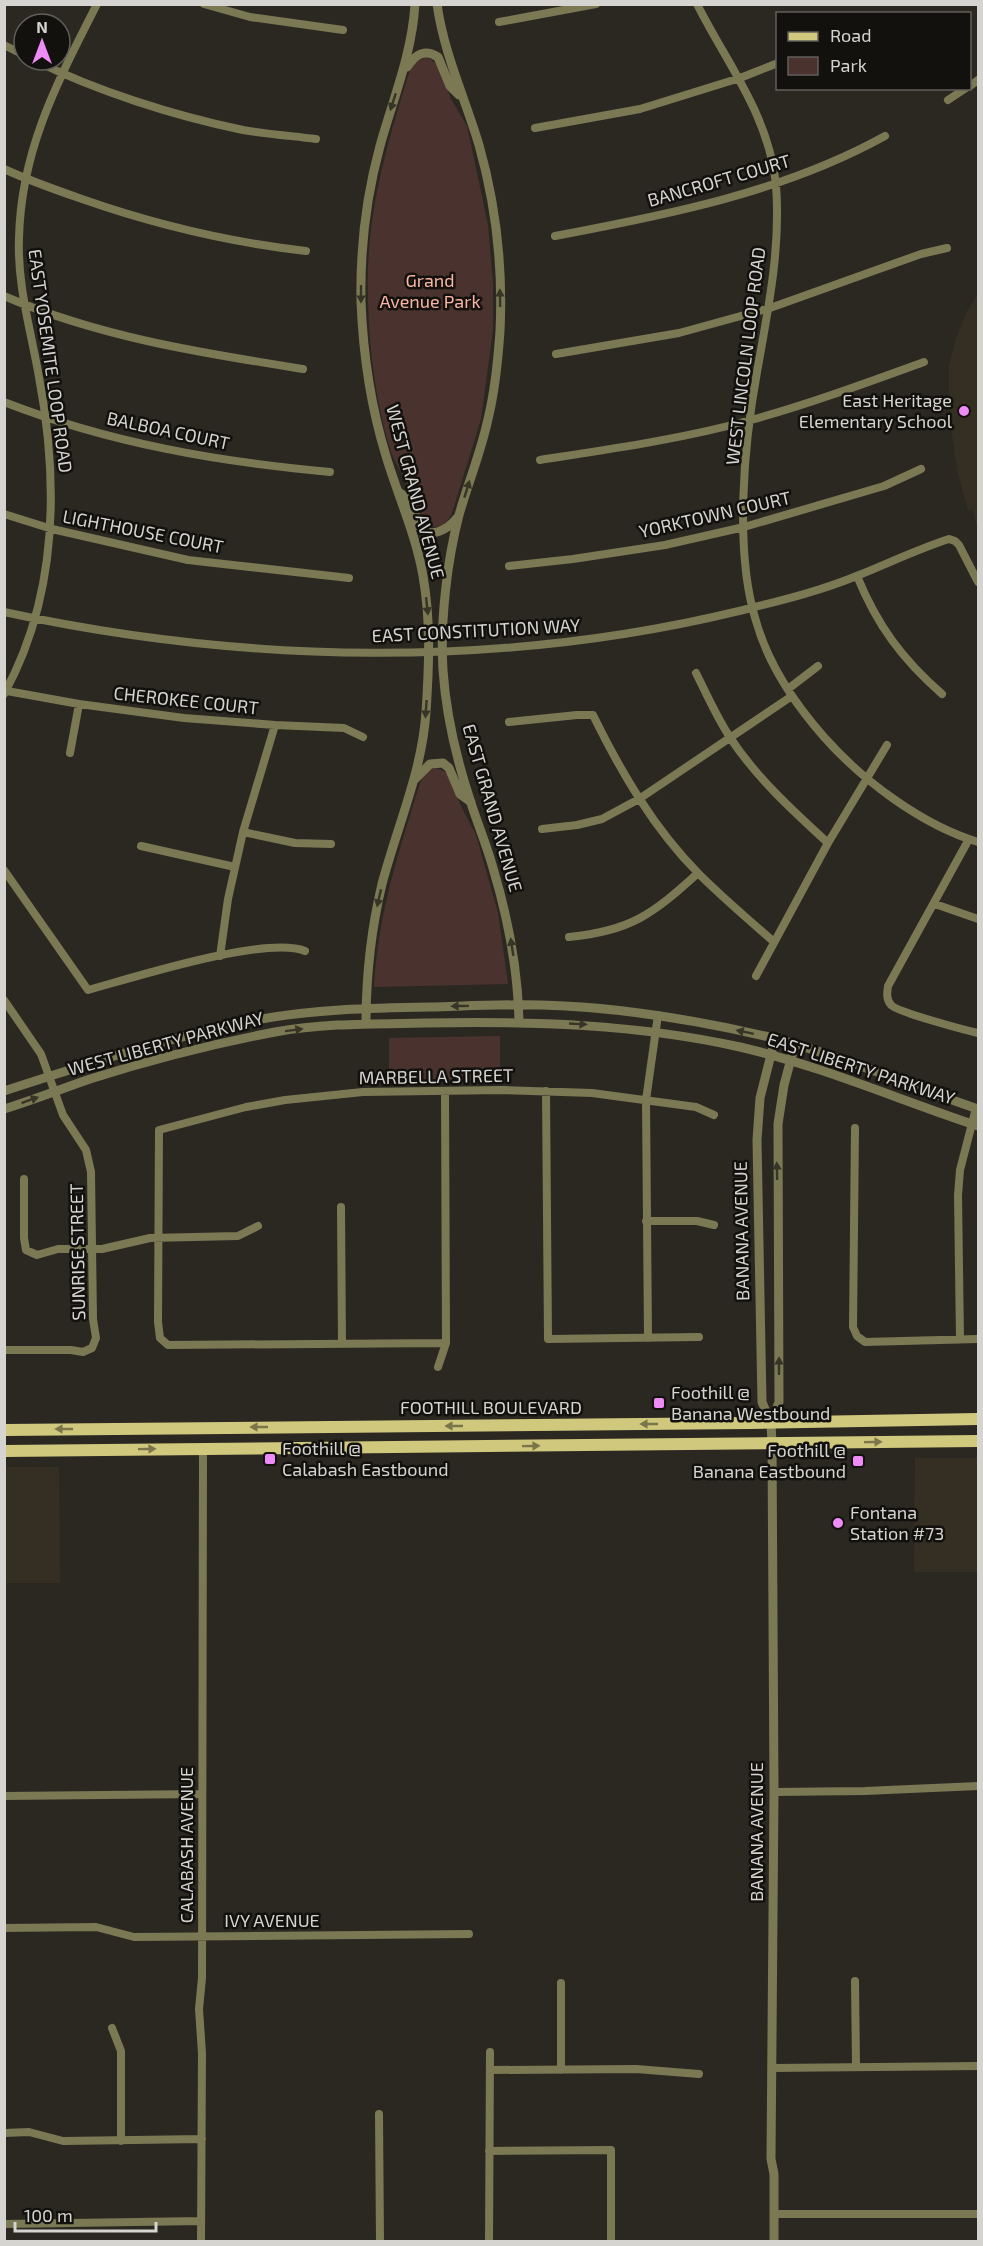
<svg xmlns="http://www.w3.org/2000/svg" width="983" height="2246" font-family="'Exo 2',sans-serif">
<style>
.built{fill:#352e23}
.green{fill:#4a332e}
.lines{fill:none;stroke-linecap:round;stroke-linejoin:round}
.minor{stroke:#7b7854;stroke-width:8}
.tertiary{stroke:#7b7854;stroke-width:9}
.primary{stroke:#d0c87c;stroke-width:12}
.oneway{fill:#373526}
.oneway2{fill:#7a764a}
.poi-dot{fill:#ef8bf6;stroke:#12110e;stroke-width:2}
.labels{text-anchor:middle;stroke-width:5;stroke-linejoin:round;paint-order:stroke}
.street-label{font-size:18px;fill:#d6d4d0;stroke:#12110e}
.park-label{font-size:18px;fill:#fbb5a4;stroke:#12110e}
.poi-label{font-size:18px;fill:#d6d4d0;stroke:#12110e;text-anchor:start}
</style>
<rect width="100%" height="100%" fill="#2b2822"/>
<path class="built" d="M978 294V529L972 509 968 510 958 474 951 429 949 393V366L955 341 967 311Z
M915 1458H978V1572H914Z
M5 1467H59L60 1583H5Z"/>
<path class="green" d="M425 58 430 59 440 66 451 99 467 126 488 225 493 283V330L481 419 452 513C449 520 444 526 436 527 416 528 413 498 407 485 403 473 395 464 391 452 376 404 369 349 368 299 365 217 387 143 411 67L415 62Z
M436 768 446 772 462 808 476 835 498 913 508 984 374 987C378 912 400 848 422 777L430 769Z
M500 1036V1080L389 1082V1038Z"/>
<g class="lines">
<path class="minor" d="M204 4 250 17 343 30
M697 4C727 64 769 115 776 185 781 248 768 310 757 372 744 443 734 551 756 621 768 664 795 704 824 737 863 781 922 825 978 842
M499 22 596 4
M4 45 24 55
M34 60C96 91 175 116 243 130 267 134 292 136 316 139
M970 86 978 80
M948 100 966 88
M535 128 640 109 740 78 778 63
M4 169C30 181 56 190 82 199 156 225 228 242 306 251
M555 236C667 215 784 192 885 136
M4 296C99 337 202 353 303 369
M556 354 679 333 770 308 921 254 947 248
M4 402C109 443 219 462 330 472
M540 460C611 449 682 439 751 420 809 404 866 383 924 362
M4 514 52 529 188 560 349 578
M509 566 573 559 665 545 744 527 884 486 921 469
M857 576C877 625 902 659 942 694
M4 612C244 664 500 669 739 611 779 601 821 591 859 575 889 563 918 549 949 539L955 541 959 545 978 582
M696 673C707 695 717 718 731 739 757 778 793 811 828 843
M788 689 818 666
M7 691 79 704 184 718 275 725 344 728 363 737
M4 694C58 596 59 484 39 377 31 331 17 285 19 238 21 149 58 81 97 4
M509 722 577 715H593C621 772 654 829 699 874 723 898 749 920 774 942
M70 753 79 704
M542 829 577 825 602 819 639 799 792 696
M243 832 295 843 331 844
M969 839 888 986C887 993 886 999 891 1005 897 1012 965 1030 978 1033
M141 846 235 867
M4 870 88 990C132 978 266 935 305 951
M935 904 978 919
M569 937C631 931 653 914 698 873
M220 956 228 899 243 832 275 725
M756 976 828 843 887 745
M4 1000 41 1054 63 1115 86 1150 91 1172 93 1319 96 1338 92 1348 83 1352 71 1350H4
M546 1091 548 1339 699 1337
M855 1128 853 1327 857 1336 865 1342 978 1339
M24 1179V1238L26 1250 37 1255 58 1249H102L150 1238 238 1236 258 1226
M341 1207 342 1344
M646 1221H697L714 1225
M648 1338 646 1100 658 1015
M960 1339 958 1195 960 1170 976 1108
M446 1343 168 1345 160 1338 158 1322 159 1130 246 1107 285 1100 363 1092 503 1090 592 1093 696 1107 714 1115
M438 1367 446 1343 445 1091
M774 1792 865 1791 978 1786
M4 1796 202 1794
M4 1928 96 1927 134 1937 469 1934
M855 1981 856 2067
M561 1983V2070
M112 2028 121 2051V2141
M772 2068 978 2066
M490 2070 636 2069 699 2074
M379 2114 380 2242
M4 2133 29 2132 63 2141 202 2139
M489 2151 611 2150V2242
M774 2214H978
M4 2224 201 2221
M201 2242 202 2053 199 2009 202 1978 203 1449
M489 2242 490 2052"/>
<path class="tertiary" d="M437 4C444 54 465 98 479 145 496 205 503 269 500 331 498 360 495 391 488 419 481 452 468 483 459 515 447 561 440 622 443 670 446 715 457 761 471 803 478 825 487 846 493 868 508 918 518 970 519 1022
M407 67C415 55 424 48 438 57L450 86 459 95
M399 492C403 495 407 498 410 502 415 509 415 519 419 526 430 541 449 528 457 518
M415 779 430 764 443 763 449 768 460 794 471 802
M366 1024C366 977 371 930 382 884 397 827 422 772 426 712 429 667 431 621 423 576 416 535 398 496 386 456 371 407 363 353 361 302 360 250 366 197 380 146 393 99 412 54 415 4
M4 1091C87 1064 170 1037 256 1020 314 1009 372 1008 431 1007 467 1006 504 1004 541 1005 617 1007 691 1019 765 1036 838 1054 907 1085 978 1109
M4 1109C33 1100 61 1089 90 1079 150 1060 212 1044 275 1032 324 1023 375 1024 425 1023 532 1021 636 1024 740 1047 822 1066 899 1100 978 1126
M771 1423 779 1402 778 1124 784 1085 795 1044
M774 2242V2174L771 2159 774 1792 772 1443 771 1423 762 1402 757 1140 760 1098 775 1039"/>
<path class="primary" d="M4 1430 750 1423 978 1419
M4 1451 978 1441"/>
</g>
<defs><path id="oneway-solid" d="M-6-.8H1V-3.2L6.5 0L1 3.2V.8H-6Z" transform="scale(1.5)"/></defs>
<g class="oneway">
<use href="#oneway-solid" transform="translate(393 102) rotate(108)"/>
<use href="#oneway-solid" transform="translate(361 294) rotate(90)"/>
<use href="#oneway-solid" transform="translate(500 298) rotate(-91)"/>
<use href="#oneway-solid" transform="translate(467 489) rotate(-73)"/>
<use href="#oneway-solid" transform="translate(427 606) rotate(84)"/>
<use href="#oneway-solid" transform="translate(426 709) rotate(94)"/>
<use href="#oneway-solid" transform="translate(379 898) rotate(103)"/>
<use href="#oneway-solid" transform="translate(512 947) rotate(-99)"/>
<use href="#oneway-solid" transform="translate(460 1006) rotate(179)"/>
<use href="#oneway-solid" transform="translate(578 1024) rotate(3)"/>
<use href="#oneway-solid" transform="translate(294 1030) rotate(-7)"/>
<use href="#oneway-solid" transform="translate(745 1032) rotate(-168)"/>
<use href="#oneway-solid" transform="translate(30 1100) rotate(-20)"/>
<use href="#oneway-solid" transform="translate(777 1171) rotate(-91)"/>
<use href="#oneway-solid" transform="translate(779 1366) rotate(-90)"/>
</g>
<g class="oneway2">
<use href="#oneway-solid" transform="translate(649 1424) rotate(180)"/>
<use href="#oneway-solid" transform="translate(454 1426) rotate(180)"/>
<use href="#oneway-solid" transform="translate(259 1427) rotate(180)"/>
<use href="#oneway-solid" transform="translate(64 1429) rotate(180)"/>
<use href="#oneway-solid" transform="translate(873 1442) rotate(-1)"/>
<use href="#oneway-solid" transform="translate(531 1446) rotate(-1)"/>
<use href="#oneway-solid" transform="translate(147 1449) rotate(-1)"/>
</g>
<g class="poi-dot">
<circle cx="964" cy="411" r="6"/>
<rect x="653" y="1397" width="12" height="12" rx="3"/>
<rect x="264" y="1453" width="12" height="12" rx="3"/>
<rect x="852" y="1455" width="12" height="12" rx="3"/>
<circle cx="838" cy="1523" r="6"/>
</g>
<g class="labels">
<g class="street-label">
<text transform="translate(719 181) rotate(-16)" y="6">BANCROFT COURT</text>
<text transform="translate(746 356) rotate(-83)" y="6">WEST LINCOLN LOOP ROAD</text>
<text transform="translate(50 361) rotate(82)" y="6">EAST YOSEMITE LOOP ROAD</text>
<text transform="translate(168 431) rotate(12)" y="6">BALBOA COURT</text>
<text transform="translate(415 492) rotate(75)" y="6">WEST GRAND AVENUE</text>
<text transform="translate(715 515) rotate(-13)" y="6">YORKTOWN COURT</text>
<text transform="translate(143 532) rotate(11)" y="6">LIGHTHOUSE COURT</text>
<text transform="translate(476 631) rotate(-3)" y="6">EAST CONSTITUTION WAY</text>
<text transform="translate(186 701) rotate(6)" y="6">CHEROKEE COURT</text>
<text transform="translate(492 808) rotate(74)" y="6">EAST GRAND AVENUE</text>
<text transform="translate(166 1044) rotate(-15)" y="6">WEST LIBERTY PARKWAY</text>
<text transform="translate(861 1069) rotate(18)" y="6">EAST LIBERTY PARKWAY</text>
<text transform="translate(436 1077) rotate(-1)" y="6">MARBELLA STREET</text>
<text transform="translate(742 1231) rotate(-91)" y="6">BANANA AVENUE</text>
<text transform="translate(78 1252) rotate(-91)" y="6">SUNRISE STREET</text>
<text x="491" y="1414">FOOTHILL BOULEVARD</text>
<text transform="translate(757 1832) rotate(-90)" y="6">BANANA AVENUE</text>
<text transform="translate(187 1845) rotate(-90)" y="6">CALABASH AVENUE</text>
<text x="272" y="1927">IVY AVENUE</text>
</g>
<g class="park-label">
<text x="430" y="287">Grand<tspan x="430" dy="21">Avenue Park</tspan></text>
</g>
<g class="poi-label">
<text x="952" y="407" text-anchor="end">East Heritage<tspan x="952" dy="21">Elementary School</tspan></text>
<text x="671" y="1399">Foothill @<tspan x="671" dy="21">Banana Westbound</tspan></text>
<text x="282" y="1455">Foothill @<tspan x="282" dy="21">Calabash Eastbound</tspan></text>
<text x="846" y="1457" text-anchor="end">Foothill @<tspan x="846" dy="21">Banana Eastbound</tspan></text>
<text x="850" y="1519">Fontana<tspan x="850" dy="21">Station #73</tspan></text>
</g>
</g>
<rect width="983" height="2246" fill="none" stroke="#d6d4d0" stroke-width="12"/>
<rect x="776" y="12" width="195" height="78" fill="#12110e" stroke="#605f5c" stroke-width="1.5"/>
<rect x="788" y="32" width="30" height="9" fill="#d0c87c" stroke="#605f5c" stroke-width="1.5"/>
<text x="830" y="42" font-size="18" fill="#d6d4d0">Road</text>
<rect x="788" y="57" width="30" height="18" fill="#4a332e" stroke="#605f5c" stroke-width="1.5"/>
<text x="830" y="72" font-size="18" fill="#d6d4d0">Park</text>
<g transform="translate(42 42)"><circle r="28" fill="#12110e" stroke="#605f5c" stroke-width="1.5"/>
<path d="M0-4.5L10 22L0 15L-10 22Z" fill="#ef8bf6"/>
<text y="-9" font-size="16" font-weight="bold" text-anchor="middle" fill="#d6d4d0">N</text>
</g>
<path d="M15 2222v9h141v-9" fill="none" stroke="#d6d4d0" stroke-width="3"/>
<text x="24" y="2222" font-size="18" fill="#d6d4d0" stroke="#12110e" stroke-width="4.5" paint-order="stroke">100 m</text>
</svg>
